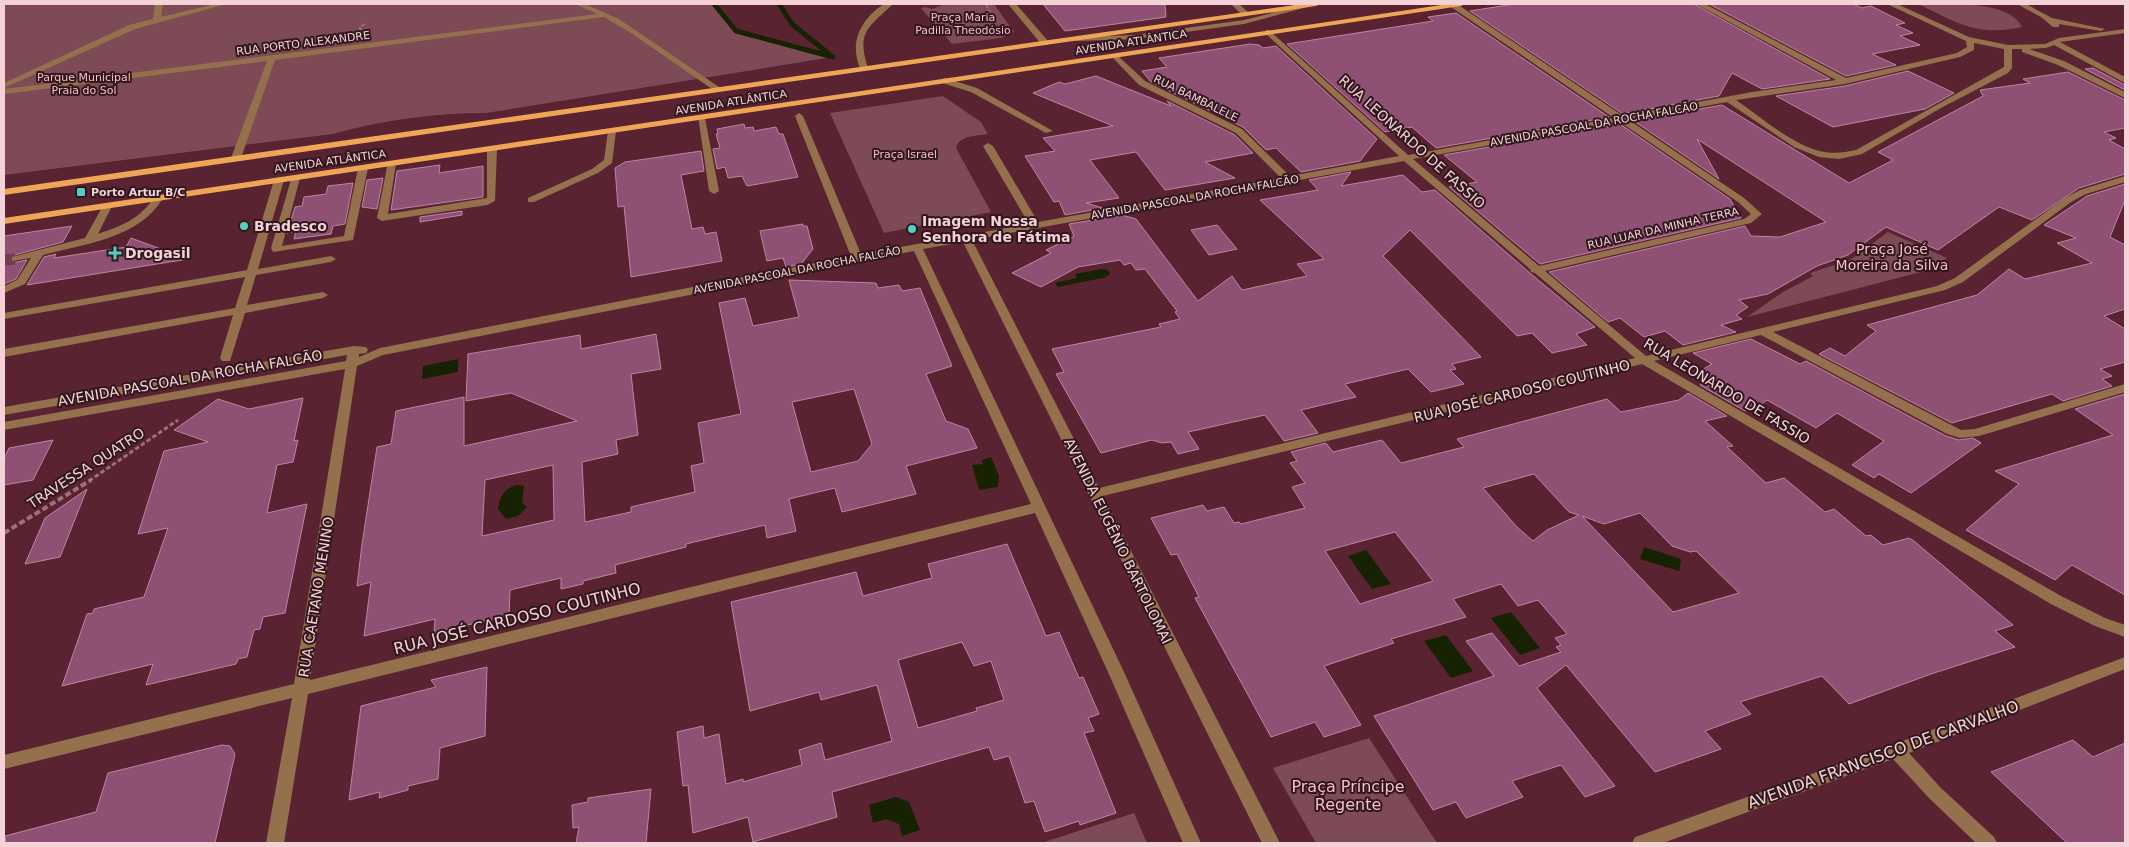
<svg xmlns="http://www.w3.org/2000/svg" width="2129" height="847" font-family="'DejaVu Sans',sans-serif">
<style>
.green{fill:#7d4a55}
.water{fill:#172203}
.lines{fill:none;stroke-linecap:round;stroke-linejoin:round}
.stream{stroke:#172203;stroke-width:5}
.building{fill:#8e5173;stroke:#be85a3;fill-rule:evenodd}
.minor-tunnel{stroke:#703d4a;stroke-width:11;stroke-dasharray:11 5.5;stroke-linecap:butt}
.path-far2{stroke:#9e707b;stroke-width:2;stroke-dasharray:3 2;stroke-linecap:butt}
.path-far1{stroke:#9e707b;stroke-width:3;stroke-dasharray:4.5 2.5;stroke-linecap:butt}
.path{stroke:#9e707b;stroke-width:4;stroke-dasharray:6 3;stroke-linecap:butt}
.minor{fill:#94704c;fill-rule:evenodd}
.major{fill:#eea656;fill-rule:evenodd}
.poi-dot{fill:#56cec3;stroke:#2f171c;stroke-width:2}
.labels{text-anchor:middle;stroke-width:4;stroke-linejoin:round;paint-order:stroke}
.far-park-label{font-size:11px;fill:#fcbec9;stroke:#2f171c}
.far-street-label{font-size:11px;fill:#f5d2d8;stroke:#2f171c}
.far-poi-label{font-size:11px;font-weight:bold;fill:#f5d2d8;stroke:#2f171c;text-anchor:start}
.street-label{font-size:14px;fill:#f5d2d8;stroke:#2f171c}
.poi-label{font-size:14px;font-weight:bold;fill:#f5d2d8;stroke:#2f171c;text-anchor:start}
.park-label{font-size:14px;fill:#fcbec9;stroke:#2f171c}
.near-street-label{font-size:16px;fill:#f5d2d8;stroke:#2f171c}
.near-park-label{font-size:16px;fill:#fcbec9;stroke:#2f171c}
</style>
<rect width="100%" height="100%" fill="#592331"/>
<path class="green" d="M4 4H714L736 31 833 57 486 113C435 113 383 120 333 134L4 175Z
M945 4H994L1014 32 1001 38 952 44 921 8 925 7 932 9Z
M1918 4C1949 4 2009 0 2022 27 1978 37 1957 23 1918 4Z
M943 96 981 122 988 134C978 136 959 135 956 148L991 212 884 233 830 113Z
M1888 232 1947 258 1925 271 1747 317 1783 292 1813 276 1810 273 1850 260Z
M1369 738 1437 843H1316L1273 768Z
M1134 813 1147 843H1041Z"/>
<path class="water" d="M1102 269 1108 270 1110 274 1108 276 1104 273 1107 277 1058 287 1055 283 1077 278 1075 274Z
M458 359V372L422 379 423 366Z
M991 457 999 476 998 487 979 490 972 465 983 464 982 460Z
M517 485 524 486 522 503 527 507 518 516 506 519 498 509C500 497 504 488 517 485Z
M1644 547 1681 559 1679 571 1640 559Z
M1366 550 1391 584 1372 589 1348 556Z
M1511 612 1540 648 1520 655 1491 618Z
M1446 635 1473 671 1451 678 1424 641Z
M896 797 909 802 920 830 902 836 899 824 886 819 873 823 869 805Z"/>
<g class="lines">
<path class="stream" d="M714 4 736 31 833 57
M779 4 792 24 829 54"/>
</g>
<path class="building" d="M1043 4H1165L1166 17 1065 31Z
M1514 4H1694L1830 79 1762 89 1732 73 1719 96 1623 114 1470 11Z
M1709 4H1853L1862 8 1871 6 1905 23 1896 25 1913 33 1900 36 1920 45 1872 54 1896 65 1846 76Z
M1456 13 1609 117 1436 148 1412 127 1385 132 1287 44 1433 21 1428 17Z
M1250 44 1259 45 1263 48 1276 46 1377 139 1360 161 1301 172 1276 148 1266 150 1243 127 1151 82 1142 71 1167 67 1159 58Z
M2093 68 2125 85V90L2085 69Z
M1908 71 1954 93 1925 109 1833 127 1776 96 1845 86Z
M2068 72 2125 100V128L2104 132 2116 138 2109 140 2125 149V174L2079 188 2032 220 1999 207 1938 250 1886 227 1848 255 1817 266 1768 294 1739 300 1748 307 1736 315 1742 319 1721 325 1736 332 1683 345 1665 331 1644 337 1620 318 1608 322 1549 272 1745 226 1751 236 1780 237 1826 222 1697 139 1719 179 1634 121 1722 105 1849 183 1893 160 1878 152 1983 96 1980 90 2030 83 2023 79Z
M1096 76 1171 106 1167 101 1235 135 1253 153 1205 162 1235 178 1165 190 1136 152 1090 160 1119 198 1086 203 1103 208 1065 215 1059 201 1054 202 1025 156 1055 151 1043 138 1113 126 1033 93 1059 82 1065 84Z
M744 124 745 128 753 127 754 131 776 127 779 134H783L798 177 747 186 742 176 728 178 725 167 717 169 713 149 720 148 716 134H718L717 129Z
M1620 124 1730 199 1741 218 1540 264 1449 187 1477 182 1444 155Z
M701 151 704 171 681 175 692 229 703 227 705 234 716 232 722 261 631 277 624 206 618 207 615 168 625 162Z
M440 165 439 173 483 166V197L391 210 397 171Z
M1351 172 1341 186 1403 175 1422 192 1435 190 1531 274 1595 327 1576 334 1587 345 1552 353 1532 333 1517 336 1410 230 1383 256 1481 357 1452 364 1456 369 1450 370 1464 384 1431 392 1408 369 1345 384 1356 397 1301 410 1318 433 1284 441 1265 415 1188 432 1199 449 1178 454 1171 442 1162 443 1152 440 1101 453 1056 374 1064 372 1052 349 1161 327 1159 324 1180 319 1175 312 1177 311 1145 269 1136 270 1131 263 1124 265 1120 260 1078 267 1041 287 1012 273 1051 253 1046 250 1074 236 1069 224 1122 215 1136 219 1198 301 1232 276 1242 290 1307 276 1297 264 1324 259 1260 200 1318 190 1309 180Z
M383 178 377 209 362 207 367 180Z
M353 183 345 224 333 226 331 234 308 237 294 239 296 231 287 233 295 207 302 206 304 197 326 194 328 186Z
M2125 184V200L2110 237 2125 245V309L2104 316 2125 329V362L2100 369 2112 376 2102 379 2112 386 2063 401 2052 394 1952 423 1819 354 1830 348 1845 356 1876 331 1867 325 1977 295 2009 269 2025 279 2092 263 2057 243 2076 238 2044 225 2087 196Z
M462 211V215L420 222V217Z
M803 224V226H807L813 249 801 264 786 267 783 258 767 261 760 231Z
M1217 225 1237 249 1209 255 1191 230Z
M72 226 63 242 11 256 12 263 27 260 16 279 4 284V236Z
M131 238 188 259 27 285 44 257 56 254 54 258 126 247Z
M789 280 876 283 878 288 899 285 902 291 920 288 952 366 926 374 946 421 968 429 977 448 906 466 916 494 842 512 835 488 789 499 796 531 767 538 765 525 686 544V547L615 565 616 573 583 581V584L561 589V578L510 590 509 615 434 633 435 619 364 636 371 582 357 586 362 544 377 447 391 444 396 411 464 397V446L577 421 511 393 466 401 468 354 580 335 581 349 656 334 661 369 631 374 638 435 616 440 618 454 582 462 585 522 631 512V507L695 492 691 466 704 463 698 423 741 414 719 303 745 298 753 326 799 317ZM854 389 872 444 858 461 811 472 792 402ZM553 465 554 520 482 536 485 480Z
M1751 339 1800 364 1806 361 1946 436 1959 440 1973 438 1981 443 1911 493 1879 474 1874 478 1852 465 1884 441 1837 413 1816 428 1767 400 1755 409 1745 411 1700 385 1709 378 1698 372 1712 364 1693 353Z
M1688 393 1727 416 1705 421 1733 446 1727 447 1766 483 1784 478 1825 512 1834 509 1866 536 1871 535 1883 545 1909 538 1914 541 2013 625 1995 631 2015 647 1931 674 1849 704 1822 676 1740 702 1751 714 1705 731 1721 749 1655 772 1566 665 1537 688 1615 786 1585 797 1561 765 1512 781 1523 797 1466 818 1456 802 1433 810 1374 716 1494 676 1466 641 1492 633 1519 666 1561 652 1556 647 1561 645 1555 638 1567 634 1538 600 1518 606 1501 584 1453 599 1466 617 1391 639 1394 643 1324 666 1361 725 1324 737 1315 722 1271 737 1195 598 1199 597 1177 554 1171 555 1151 518 1203 505 1207 511 1224 507 1234 523 1239 522 1241 524 1305 508 1292 487 1305 483 1290 463 1297 461 1291 452 1326 443 1333 452 1382 440 1401 463 1464 447 1457 439 1607 399 1621 412 1679 400ZM1534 474 1569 512 1579 515 1547 530 1533 541 1517 527 1483 488ZM1640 513 1672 546 1690 552 1696 551 1739 593 1673 612 1582 516 1604 524ZM1395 532 1433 581 1360 604 1325 551Z
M2125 394V595L2072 565 2055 580 1966 530 2019 484 1995 471 2113 435 2075 409Z
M303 398 294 441 298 440 293 462 277 465 267 513 307 504 285 613 263 617 260 629 254 630 247 657 238 659 236 664 146 685 153 664 62 686 87 614 93 613 94 609 144 597 168 528 138 534 164 451 208 442 174 430 218 399 249 409Z
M53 440 33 480 4 485V459L9 448Z
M87 489 60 557 25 564 45 518Z
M1007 544 1046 636 1059 632 1079 678 1083 677 1099 714 1088 718 1094 731 1084 733 1116 813 1080 825 1079 821 1045 832 1034 801 1025 803 1009 756 994 760 989 747 832 792 837 817 753 842 748 817 693 833 688 785 683 786 677 732 703 726 704 738 719 734 726 784 743 779V782L802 765 799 750 821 743 825 760 892 741 877 685 821 700 819 692 750 711 731 602 856 572 863 596 932 578 928 564ZM962 642 974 666 991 661 1004 700 976 708 977 711 918 728 898 660Z
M487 667 485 736 440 748 438 779 408 786V790L379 798 380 792 349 800 361 706 436 687 431 680Z
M2073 740 2093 757 2125 743V843H2067L1991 772Z
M222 745 230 746 235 754 215 843H6L5 836 96 812 108 773Z
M651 789 646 843H576L579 827 573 828 572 805 588 802V798Z"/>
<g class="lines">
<path class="minor-tunnel" d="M4 260 16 259"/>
<path class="path-far2" d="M360 30V27L365 24
M983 36 990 14 986 4"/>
<path class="path-far1" d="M89 481 178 420"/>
<path class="path" d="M4 533 91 480"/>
<path class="minor" d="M155 4H163L161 17 215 4H227L135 29 4 88V83L129 25 153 19Z
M575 4H585L619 19 722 89 715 91 631 33 604 17 275 60 241 158 236 161 231 158 267 61 4 94V89L597 14Z
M884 4H893C869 27 856 31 868 68L861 70C848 43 861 19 884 4Z
M1008 4H1016L1048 41V45H1042Z
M1231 4H1239L1250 14 1243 16Z
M1307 4H1319L1244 24 1135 39 1076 41 1072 39 1076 37 1135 35 1244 20Z
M1451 4H1457L1623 116 1752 92 1836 80 1696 4H1705L1846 78 1957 53 1967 47 1966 41 1887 4H1897L1969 37 2008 45 2045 44 2059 38 2125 29V33L2060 42 2125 77V83L2054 45 2046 48 2029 49 2064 61 2125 92V98L2058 65 2022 52V49H2012V68L2008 73 1941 108 1862 154 1839 159 1819 157 1794 147 1727 102 1629 120 1744 198 1762 214 1751 223 1545 271 1646 356 1937 286 1955 278 2065 198 2080 190 2125 176V182L2086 194 2071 202 1963 282 1945 290 1773 332 1961 430 1975 429 2125 384V392L1979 436 1960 438 1947 434 1761 335 1654 361 2061 596 2105 618 2125 625V637L2095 626 2051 604 1642 364 1103 496 1280 843H1262L963 242 923 249 1124 672 1201 843H1183L1108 672 1035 513 308 694 284 843H266L292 698 4 769V755L294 684 345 369 4 430V422L346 361 347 355 4 415V407L354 346 366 347 368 350 366 353 359 354V357L380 348 851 256 795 116 799 113 803 116 861 254 1029 224 983 146 988 143 993 146 1038 222 1281 178 1236 133 1139 85 1113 58V54H1116L1145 81 1242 129 1290 176 1399 156 1266 34V30H1269L1408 155 1614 118 1451 7ZM1974 43 2004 49V67L1856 150C1846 152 1836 154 1825 152 1796 148 1761 117 1736 100L1845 84 1960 57 1974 50ZM1620 122 1738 202 1751 214 1744 219 1539 266 1413 159ZM1404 161 1530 269 1531 272 1535 273 1635 358 1099 488 972 240 1285 183 1289 184 1294 181ZM914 251 1031 504 310 680 357 366 383 355Z
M2017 4H2026L2052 18 2105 29 2101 31 2059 24V27H2053L2041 17Z
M945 78 977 88 1053 131 1046 133 971 92 942 83V79Z
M698 116 705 118 719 191 714 194 709 191Z
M612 128 616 131 612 163 598 173 534 202H528V198L592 169 604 160 608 131Z
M492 146 497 149 495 201 487 205 382 221 377 218 388 162H394L396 164 388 214 487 198V149Z
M363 165 368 168 353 240 273 252 271 248 292 176H298L300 178 282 246 344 236 358 168Z
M279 177 284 180 258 269 331 256 336 259 331 262 256 275 247 305 323 292 328 295 323 298 245 313 230 361H222L220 358 233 315 4 357V349L235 308 245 277 4 319V313L247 270 274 180Z
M158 195 163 198C140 238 84 244 43 255L25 284 4 293V286L17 280 31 258 12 261V257L85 238 104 204H110L112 206 98 234C123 225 139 220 155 196Z
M2125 657V669L1909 753 1941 788 1994 837 1997 843H1976L1929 798 1893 759 1663 843H1632L1635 837 1641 835 1892 745Z"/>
<path class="major" d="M1302 4H1320L1316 6 4 195V189Z
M1448 4H1465L1461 6 4 224V218Z"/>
</g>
<g class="poi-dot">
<rect x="76" y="187" width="10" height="10" rx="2.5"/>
<circle cx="244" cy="226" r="5"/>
<circle cx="912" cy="229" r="5"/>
<path d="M112.5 245.5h5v5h5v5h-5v5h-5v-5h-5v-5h5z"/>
</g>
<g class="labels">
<g class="far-park-label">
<text x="963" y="21">Praça Maria<tspan x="963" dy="13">Padilla Theodósio</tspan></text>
<text x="84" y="81">Parque Municipal<tspan x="84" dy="13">Praia do Sol</tspan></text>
<text x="905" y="158">Praça Israel</text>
</g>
<g class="far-street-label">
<text transform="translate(1131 42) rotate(-9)" y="4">AVENIDA ATLÂNTICA</text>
<text transform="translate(303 43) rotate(-7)" y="4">RUA PORTO ALEXANDRE</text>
<text transform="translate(1196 98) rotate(26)" y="4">RUA BAMBALELE</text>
<text transform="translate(731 102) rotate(-9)" y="4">AVENIDA ATLÂNTICA</text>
<text transform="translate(1594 124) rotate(-10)" y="4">AVENIDA PASCOAL DA ROCHA FALCÃO</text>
<text transform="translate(330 161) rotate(-8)" y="4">AVENIDA ATLÂNTICA</text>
<text transform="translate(1195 197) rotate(-10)" y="4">AVENIDA PASCOAL DA ROCHA FALCÃO</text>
<text transform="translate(1663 228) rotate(-13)" y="4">RUA LUAR DA MINHA TERRA</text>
<text transform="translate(797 270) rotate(-11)" y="4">AVENIDA PASCOAL DA ROCHA FALCÃO</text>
</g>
<g class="far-poi-label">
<text x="91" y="196">Porto Artur B/C</text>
</g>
<g class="street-label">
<text transform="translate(1412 142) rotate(42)" y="5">RUA LEONARDO DE FASSIO</text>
<text transform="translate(190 378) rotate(-10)" y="5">AVENIDA PASCOAL DA ROCHA FALCÃO</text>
<text transform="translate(1522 391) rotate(-14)" y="5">RUA JOSÉ CARDOSO COUTINHO</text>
<text transform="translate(1727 391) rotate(31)" y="5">RUA LEONARDO DE FASSIO</text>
<text transform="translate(86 468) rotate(-33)" y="5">TRAVESSA QUATRO</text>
<text transform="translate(1118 541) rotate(64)" y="5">AVENIDA EUGÊNIO BARTOLOMAI</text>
<text transform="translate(316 597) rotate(-81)" y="5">RUA CAETANO MENINO</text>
</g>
<g class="poi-label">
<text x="922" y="226">Imagem Nossa<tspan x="922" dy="16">Senhora de Fátima</tspan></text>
<text x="254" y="231">Bradesco</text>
<text x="125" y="258">Drogasil</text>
</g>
<g class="park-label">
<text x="1892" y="254">Praça José<tspan x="1892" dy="16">Moreira da Silva</tspan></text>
</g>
<g class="near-street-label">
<text transform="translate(517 618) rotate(-14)" y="6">RUA JOSÉ CARDOSO COUTINHO</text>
<text transform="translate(1883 754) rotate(-20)" y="6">AVENIDA FRANCISCO DE CARVALHO</text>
</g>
<g class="near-park-label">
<text x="1348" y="792">Praça Príncipe<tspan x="1348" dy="18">Regente</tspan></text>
</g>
</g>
<rect width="2129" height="847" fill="none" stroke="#f5d2d8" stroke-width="10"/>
</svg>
